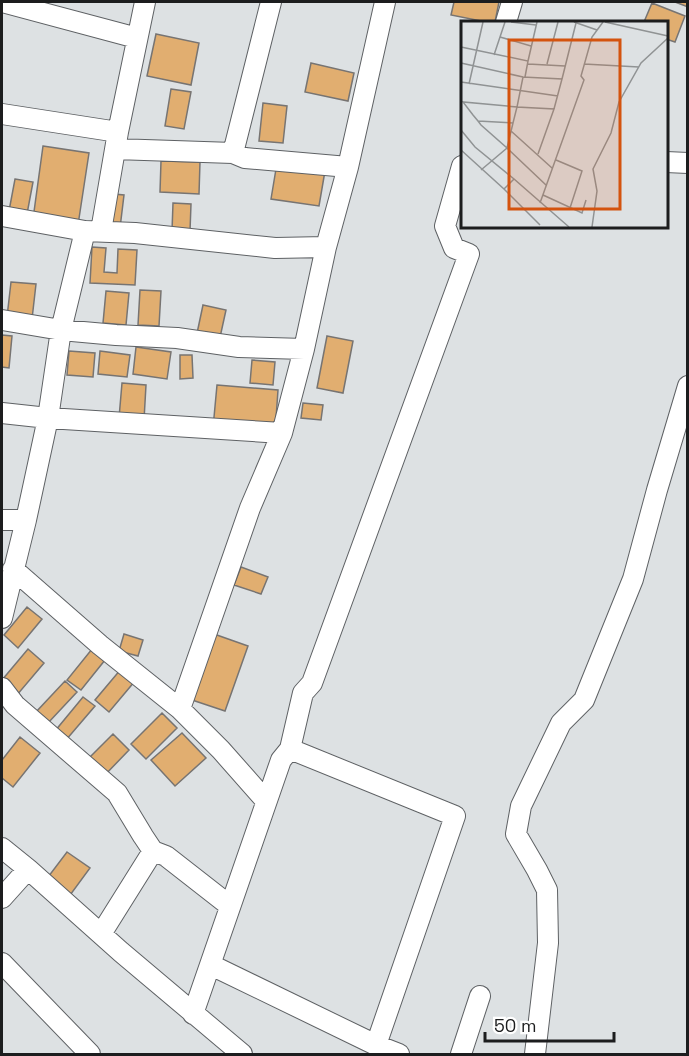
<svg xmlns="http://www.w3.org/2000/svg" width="689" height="1056" font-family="'Space Grotesk',sans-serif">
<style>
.building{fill:#e1ae70;stroke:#777472;stroke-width:1.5}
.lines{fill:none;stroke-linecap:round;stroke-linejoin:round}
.minor-casing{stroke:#5e6164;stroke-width:22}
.minor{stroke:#fff;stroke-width:20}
.inset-road{fill:none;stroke:#909394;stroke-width:1.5}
.view{fill:#d4530e;fill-opacity:0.15;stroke:#d4530e;stroke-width:3}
.inset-edge{fill:none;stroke:#1c1d1e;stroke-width:3}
</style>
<rect width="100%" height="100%" fill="#dde1e3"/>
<path class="building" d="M454 2H499L495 22H486L451 15Z
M675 2H688V7Z
M652 3 685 16 675 42 666 39V22H644Z
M156 34 199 43 191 85 147 76Z
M311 63 354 73 348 101 305 92Z
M171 89 191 92 184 129 165 126Z
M263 103 287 106 283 143 259 141Z
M43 146 89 153 78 225 33 219Z
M161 161 200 162 199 194 160 192Z
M277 163 325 171 319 206 271 199Z
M15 179 33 182 27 214 9 211Z
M103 193 124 195 120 228 99 225Z
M173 203 191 204 190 231H172Z
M92 247 106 248 104 272 117 273 118 249 137 250 135 285 90 283Z
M11 282 36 284 32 319 7 317Z
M140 290 161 291 159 326 138 325Z
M106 291 129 293 126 325 103 323Z
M203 305 226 310 219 342 196 338Z
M2 335 12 336 9 368 2 367Z
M327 336 353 341 343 393 317 388Z
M136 347 171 352 167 379 133 374Z
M69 351 95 353 93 377 67 375Z
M100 351 130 355 127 377 98 374Z
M180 355H192L193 378 180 379Z
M252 360 275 362 273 385 250 383Z
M122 383 146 385 144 420 119 418Z
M217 385 278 390 275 433 213 428Z
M303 403 323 405 321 420 301 418Z
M241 567 268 577 261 594 234 585Z
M27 607 42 619 18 648 4 635Z
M124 634 143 640 138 656 119 651Z
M214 634 248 646 225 711 192 700Z
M28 649 44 663 17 695 2 680Z
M92 649 105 660 81 690 67 680Z
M121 669 135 681 109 712 95 700Z
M65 681 77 692 48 723 36 712Z
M83 697 95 706 66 740 55 731Z
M162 713 177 728 146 759 131 744Z
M182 733 206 758 175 786 151 760Z
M113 734 129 750 103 777 86 761Z
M20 737 40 753 13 787 2 778V760Z
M67 852 90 868 65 902 42 885Z"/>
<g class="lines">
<defs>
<path id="minor" d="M2 2 137 38
M506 22 512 2
M2 114 118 132 101 231
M118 132 145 2
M115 149 233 153 245 158 348 167
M233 153 271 2
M666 162 688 163
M2 216 85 231
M326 247 348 167 385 2
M2 320 61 330 116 335 177 338 239 347 304 349
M2 413 48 418 26 520H2
M13 569 100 645 180 709 221 750 266 801
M2 618 26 520
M2 688 15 705 117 793 143 836 153 851 166 856 230 906
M180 709 250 508 282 433 48 418 61 330 85 231 135 233 275 248 326 247 304 349 282 433
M290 749 455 816 376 1045
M2 848 28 869
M2 898 28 869 121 952 242 1054
M101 934 153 851
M2 963 90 1054
M211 965 376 1045 399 1054
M193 1014 281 760 290 749 303 693 312 683 469 254 454 248 445 226 462 166
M461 1054 480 996
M535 1054 548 943 547 890 537 870 516 834 521 806 561 723 584 700 633 579 657 490 688 386"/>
</defs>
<use href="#minor" class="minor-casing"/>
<use href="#minor" class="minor"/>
</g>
<g transform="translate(461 21)">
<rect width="207" height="207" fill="#dde1e3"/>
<path class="inset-road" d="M50 1 75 4M113 1 136 9M144 1 207 15M39 16 70 25M0 26 67 40 64 56M33 34 44 1M67 40 76 1M0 42 62 56M67 43 104 45M86 43 97 1M123 43 178 46M101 58 115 2M0 61 97 75M8 63 22 1M17 100 52 102 56 86 2 81 12 94 17 100 20 104 46 127 20 149M52 102 46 127 85 164M0 109 14 126 53 158M50 110 91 147M0 129 43 168 53 158 108 206M77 133 93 88 56 86 62 56 101 58 93 88M95 139 121 150 109 187M43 168 79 204M82 174 121 192 125 179M79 182 123 59 120 55 131 16 142 1M131 206 136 170 132 148 150 112 158 81 180 42 207 17"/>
<path class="view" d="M48 19H159V188H48Z"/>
<rect width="207" height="207" class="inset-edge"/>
</g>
<rect width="689" height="1056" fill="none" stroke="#1c1d1e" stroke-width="6"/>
<path d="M485 1032v9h129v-9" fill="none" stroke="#1c1d1e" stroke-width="3"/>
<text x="494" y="1032" font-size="18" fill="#1c1d1e" stroke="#ffffff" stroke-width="4.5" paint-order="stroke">50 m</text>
</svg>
